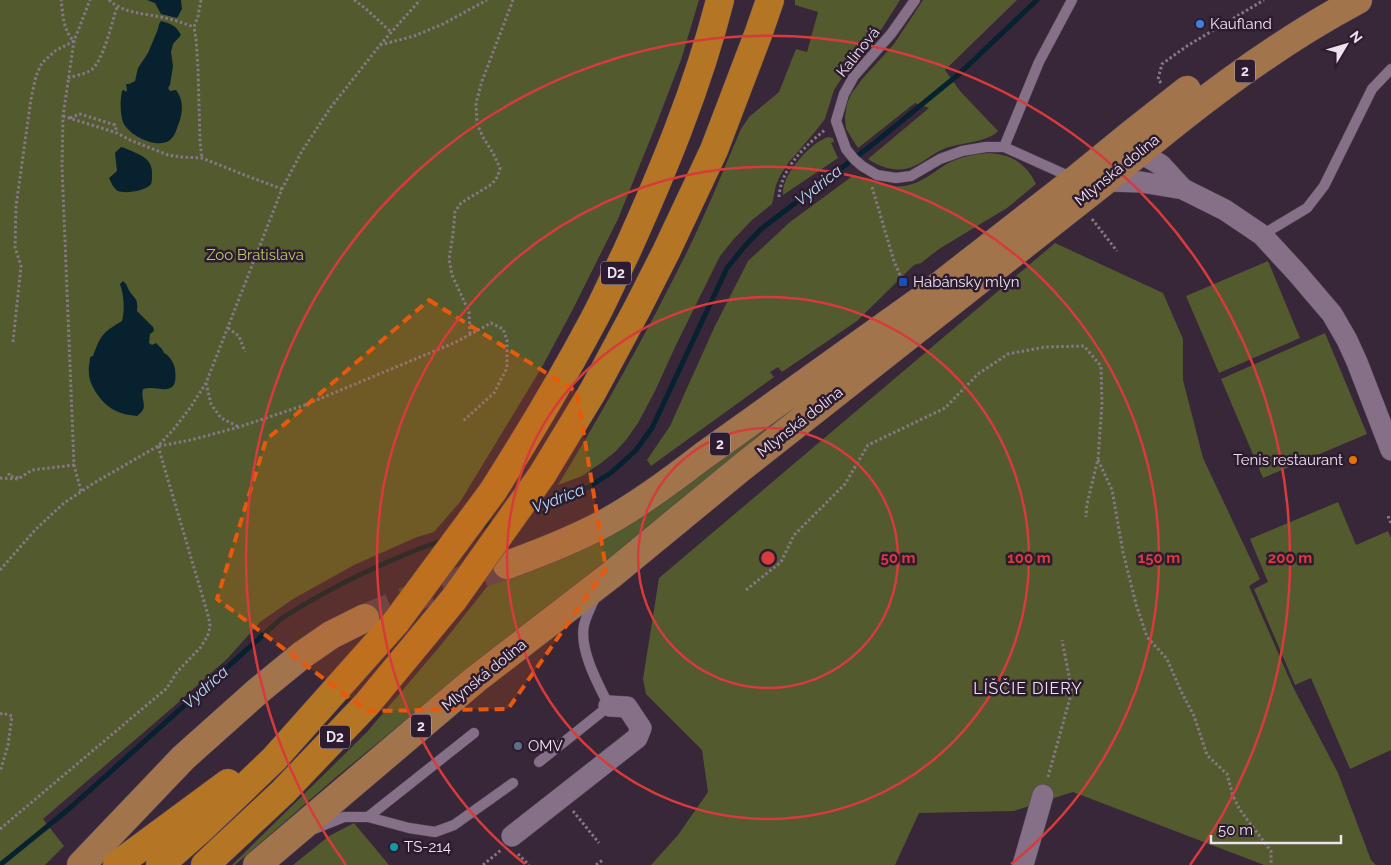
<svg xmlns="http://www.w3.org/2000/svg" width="1391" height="865" font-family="Raleway,sans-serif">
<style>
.green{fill:#525a2e}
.water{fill:#07212f}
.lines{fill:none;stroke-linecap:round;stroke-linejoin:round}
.stream{stroke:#07212f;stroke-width:5}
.primary-tunnel{stroke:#534254;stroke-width:28;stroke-dasharray:28 14;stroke-linecap:butt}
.lane-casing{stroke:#554556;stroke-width:11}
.street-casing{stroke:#554556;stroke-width:22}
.primary-casing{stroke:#554556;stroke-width:29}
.highway-casing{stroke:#554556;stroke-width:29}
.path{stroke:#867787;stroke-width:3;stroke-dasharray:2.5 2.5;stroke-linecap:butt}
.lane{stroke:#857087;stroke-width:10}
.street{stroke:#857087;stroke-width:21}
.primary{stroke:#a1744c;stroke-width:28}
.highway{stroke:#b47624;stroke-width:28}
.highway-bridge-casing{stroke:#554556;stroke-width:29;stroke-linecap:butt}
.highway-bridge{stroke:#b47624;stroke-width:28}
.marked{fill:#e8590c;fill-opacity:0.2;stroke:#e8590c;stroke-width:4;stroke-dasharray:10 6;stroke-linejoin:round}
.ring{fill:none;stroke:#d83b3c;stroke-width:2.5}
.shop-dot{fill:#3f7fe0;stroke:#2d1c2f;stroke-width:2}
.transit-dot{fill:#1a4fb4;stroke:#2d1c2f;stroke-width:2}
.food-dot{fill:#e8710a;stroke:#2d1c2f;stroke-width:2}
.service-dot{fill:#5c6f8a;stroke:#2d1c2f;stroke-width:2}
.culture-dot{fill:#0f9aa8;stroke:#2d1c2f;stroke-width:2}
.labels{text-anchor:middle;stroke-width:5;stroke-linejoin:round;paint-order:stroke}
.shield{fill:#2d1c2f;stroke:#b4a7b5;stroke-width:1}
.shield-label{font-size:14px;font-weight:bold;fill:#eee2ef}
.poi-label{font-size:15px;fill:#eee2ef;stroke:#2d1c2f;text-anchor:start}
.street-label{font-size:15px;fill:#eee2ef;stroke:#2d1c2f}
.park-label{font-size:15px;fill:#b8ca60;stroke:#2d1c2f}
.water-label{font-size:16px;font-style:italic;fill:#b8dff8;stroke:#2d1c2f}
.neighbourhood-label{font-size:16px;letter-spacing:1px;fill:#eee2ef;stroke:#2d1c2f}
.centre{fill:#d83b3c;stroke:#2d1c2f;stroke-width:2.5}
.ring-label{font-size:15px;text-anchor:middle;font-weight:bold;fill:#d83b3c;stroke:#2d1c2f;stroke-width:5;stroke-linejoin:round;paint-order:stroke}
</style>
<rect width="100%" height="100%" fill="#382639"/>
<path class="green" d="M0 0H699L681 60 654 130 618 219 573 309 542 367 460 502 434 532 417 537 354 565 293 599 260 622 228 658 172 708 43 819 64 846 45 865H0Z
M795 0H900L881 30 843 76 834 90 825 119 814 133 789 162 781 174 776 185 772 204 752 220 733 240 720 256 676 345 655 391 638 423 626 440 615 452 601 463 582 476 558 485C603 411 645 336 684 258 705 216 722 173 741 129L749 117 779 92 796 49 807 52 818 12 795 5Z
M923 0H1017L945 70 960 91 998 131C988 142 961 143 946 148 932 153 919 167 905 169 891 171 879 166 868 159L929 108 915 103 858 148 846 129 845 117 847 104 851 94 863 78 894 44Z
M828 137 833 138 834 142 831 143 838 158 783 195C781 175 810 143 828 137Z
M990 153C1012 155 1026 163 1036 184L1007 208 939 249 921 263 914 265 857 321 782 372 778 367 770 372 774 377 651 466 647 460 670 426 714 328 748 261 790 222 854 175 859 179C868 175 872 182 881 184 888 186 896 187 904 186 920 184 932 173 945 165 958 157 974 154 990 153Z
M1055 243 1163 293 1183 339V380L1203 458 1260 579 1249 586 1293 687 1338 773 1371 860 1376 865H1264L1073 792 1014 811 919 813 895 865H651L678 835 708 792 702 750 646 694 643 679 659 578Z
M1268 261 1300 338 1219 373 1186 296Z
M1325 333 1367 434 1263 478 1221 379Z
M882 341 595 571 447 686 335 778 235 865H232L367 732 441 645 490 583 538 568 651 510 688 485Z
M1338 502 1356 545 1388 531 1391 538V750L1350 769 1311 678 1295 685 1254 589 1268 582 1250 539Z
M354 823 389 865H293L329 836Z"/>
<path class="water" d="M147 0H181L182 9 177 18 161 14 155 3Z
M161 21C171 24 176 25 181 35L173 44 171 52 173 66 170 85 168 88 170 91 176 90C183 99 183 109 180 120 177 127 176 135 170 140 157 150 128 135 123 122 120 112 120 101 122 91L124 90 126 92 127 90 126 84H129L135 81 138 68 148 53 158 29 159 24Z
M121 147C126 148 131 151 136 153 147 158 153 163 152 176 152 179 152 181 151 184 146 191 125 194 118 191 113 188 111 182 109 178L117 171 115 153Z
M123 281C127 284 127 287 130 292 136 300 138 299 137 311L153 327 154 331 150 334 149 343 152 345 156 343 162 349 164 353C170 356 174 363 175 369 179 401 158 384 143 389 140 402 150 406 137 416 117 414 106 408 95 391 92 385 89 380 89 373 88 368 90 363 90 357L93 356C101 335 102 333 122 321 125 310 124 295 120 284Z"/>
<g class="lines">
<path class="stream" d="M531 510 584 490 612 472 636 450 652 428 727 268 744 247 761 229 877 141 959 74 1037 0
M479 528 497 521
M0 865 70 808 282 618C331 587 387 560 443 540"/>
<path class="primary-tunnel" d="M365 618 433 590 507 565"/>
<defs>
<path id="lane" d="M915 0 891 34 854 76 844 94 836 121 846 149 854 159 862 166 877 175 896 178 911 176 940 159 962 151 986 147H1004L1073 178
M1004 147 1039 62 1072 0
M1262 235 1307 208 1324 186 1372 89 1391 69
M539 762 609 706C598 684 579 650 584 625 586 616 592 604 596 596
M368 817 474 733
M314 829 344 817H368L409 828 435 832 454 825 513 783"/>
<path id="street" d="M1139 152 1161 165 1183 189
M1105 181 1141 182 1183 189 1225 210 1262 235 1297 273 1332 314 1347 340 1357 362 1391 450
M512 836 637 738 641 728 627 707 609 706
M1023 865 1043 795"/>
<path id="primary" d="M507 565C540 553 574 540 605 523 640 504 672 480 703 456L921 300 1076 179 1131 134 1187 90
M81 865 183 758 258 691 302 655 331 635 365 618
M257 865 476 679 611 575 741 468 1105 181C1184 114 1266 49 1358 0"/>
<path id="highway" d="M542 475 593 391 637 309 666 252 714 150 759 32 770 0
M493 491C528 436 562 379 593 321 605 299 615 275 626 253 663 171 698 87 720 0
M117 865 228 783
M160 865 202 828 274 759 396 622
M205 865 283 792 367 704 454 599"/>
</defs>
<use href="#lane" class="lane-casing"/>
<use href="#street" class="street-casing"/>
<use href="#primary" class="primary-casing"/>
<use href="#highway" class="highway-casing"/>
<path class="path" d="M109 0C123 13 142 13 160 17 172 19 183 23 194 27
M201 0 198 16 194 27 196 39 198 68 200 141 202 158
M354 0 365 8 391 32
M380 45 414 36 443 24 487 0
M68 78C75 76 85 74 91 70 103 62 112 22 117 7
M1161 83 1158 79 1162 64 1187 46 1264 0
M63 116 117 133 130 140 168 155 181 157 202 158 247 176 282 189
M70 118 80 114 115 125 117 133
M872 187 894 261 903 282
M779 197C781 168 805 146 826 129
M1092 219 1117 251
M228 328 239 336 245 352
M470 334 469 312 452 275 449 259 453 234 455 212 461 203 492 184 498 176 500 168 494 155 483 137 477 124 476 103 482 81 513 0
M13 342 21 266 15 247 16 206 31 99 36 76 42 63 55 51 74 41C63 31 63 14 61 0
M206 383 211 404 221 418 239 427
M159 446 191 440 239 427 305 405 456 342 491 323 503 329 507 340V368L494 393 462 422
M1098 460 1112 490 1123 552 1136 604 1147 637 1167 659 1181 691 1194 716 1207 755 1227 774 1233 796 1240 810 1271 851V865
M9 473V476L19 478
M0 478 18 479 32 470 74 465
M81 491 74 465 62 166 63 116 74 41 90 0
M1388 516 1391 523
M0 570 36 529 64 503 94 483 158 446 173 430 190 408 206 383 282 189 302 151 331 107 380 45 420 0
M746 590 781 562 794 535 845 484 868 445 945 408 978 374 1008 354 1045 347 1084 346 1101 366 1102 404 1098 459 1087 504 1086 517
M0 714 3 713 12 716 8 745 0 772
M1048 777 1072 691 1062 640
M573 811 599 843
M0 829 167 688 177 672 200 648 207 637 209 632 210 625 208 615 158 446
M518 854 529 865
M483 865 501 850
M596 865 604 859"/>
<use href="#lane" class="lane"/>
<use href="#street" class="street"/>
<use href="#primary" class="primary"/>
<use href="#highway" class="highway"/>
<defs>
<path id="highway-bridge" d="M454 599 542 475
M396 622 493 491"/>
</defs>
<use href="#highway-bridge" class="highway-bridge-casing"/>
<use href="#highway-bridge" class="highway-bridge"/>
</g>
<path class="marked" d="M429 300 577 392 606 569 508 709 367 711 217 599 266 440Z"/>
<g class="ring">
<circle cx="768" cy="558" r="130"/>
<circle cx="768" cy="558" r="261"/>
<path d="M525 864A391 391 0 1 1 1011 864"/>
<path d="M346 865A522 522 0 1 1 1190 865"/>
</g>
<circle class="shop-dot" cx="1200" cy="24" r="5"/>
<rect class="transit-dot" x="898" y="277" width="10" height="10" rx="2.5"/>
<circle class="food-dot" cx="1353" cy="460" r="5"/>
<circle class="service-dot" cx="518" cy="746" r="5"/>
<circle class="culture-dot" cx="394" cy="847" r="5"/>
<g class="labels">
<g class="shield">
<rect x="1235" y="59.5" width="20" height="23" rx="4"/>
<rect x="601" y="261.5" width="30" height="23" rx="4"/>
<rect x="710" y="432.5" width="20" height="23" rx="4"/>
<rect x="411" y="714.5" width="20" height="23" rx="4"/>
<rect x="320" y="725.5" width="30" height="23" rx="4"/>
</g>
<g class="shield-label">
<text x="1245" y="76">2</text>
<text x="616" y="278">D2</text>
<text x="720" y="449">2</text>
<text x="421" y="731">2</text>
<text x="335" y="742">D2</text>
</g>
<g class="poi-label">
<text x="1210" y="29">Kaufland</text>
<text x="913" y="287">Habánsky mlyn</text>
<text x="1343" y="465" text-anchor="end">Tenis restaurant</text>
<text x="528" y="751">OMV</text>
<text x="404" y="852">TS-214</text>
</g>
<g class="street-label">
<text transform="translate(858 52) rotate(-51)" y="5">Kalinová</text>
<text transform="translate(1117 170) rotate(-39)" y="5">Mlynská dolina</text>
<text transform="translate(800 422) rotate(-38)" y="5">Mlynská dolina</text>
<text transform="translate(484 675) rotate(-39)" y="5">Mlynská dolina</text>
</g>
<g class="park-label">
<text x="255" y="260">Zoo Bratislava</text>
</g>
<g class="water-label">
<text transform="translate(818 185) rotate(-38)" y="6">Vydrica</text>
<text transform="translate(558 498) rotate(-21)" y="6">Vydrica</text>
<text transform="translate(205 687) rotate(-42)" y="6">Vydrica</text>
</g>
<g class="neighbourhood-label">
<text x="1028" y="694">LÍŠČIE DIERY</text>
</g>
</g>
<circle cx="768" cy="558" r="8" class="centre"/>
<g class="ring-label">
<text x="898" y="563">50 m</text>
<text x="1029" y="563">100 m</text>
<text x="1159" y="563">150 m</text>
<text x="1290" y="563">200 m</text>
</g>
<g transform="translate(1346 45) rotate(52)" stroke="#2d1c2f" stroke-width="4" paint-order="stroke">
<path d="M0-4L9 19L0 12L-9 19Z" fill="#eee2ef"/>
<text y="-8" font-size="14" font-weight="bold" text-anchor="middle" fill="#eee2ef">N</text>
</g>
<path d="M1211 835v8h130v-8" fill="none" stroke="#eee2ef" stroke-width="2.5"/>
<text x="1218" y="835" font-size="15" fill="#eee2ef" stroke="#2d1c2f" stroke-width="4" paint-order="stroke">50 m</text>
</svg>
